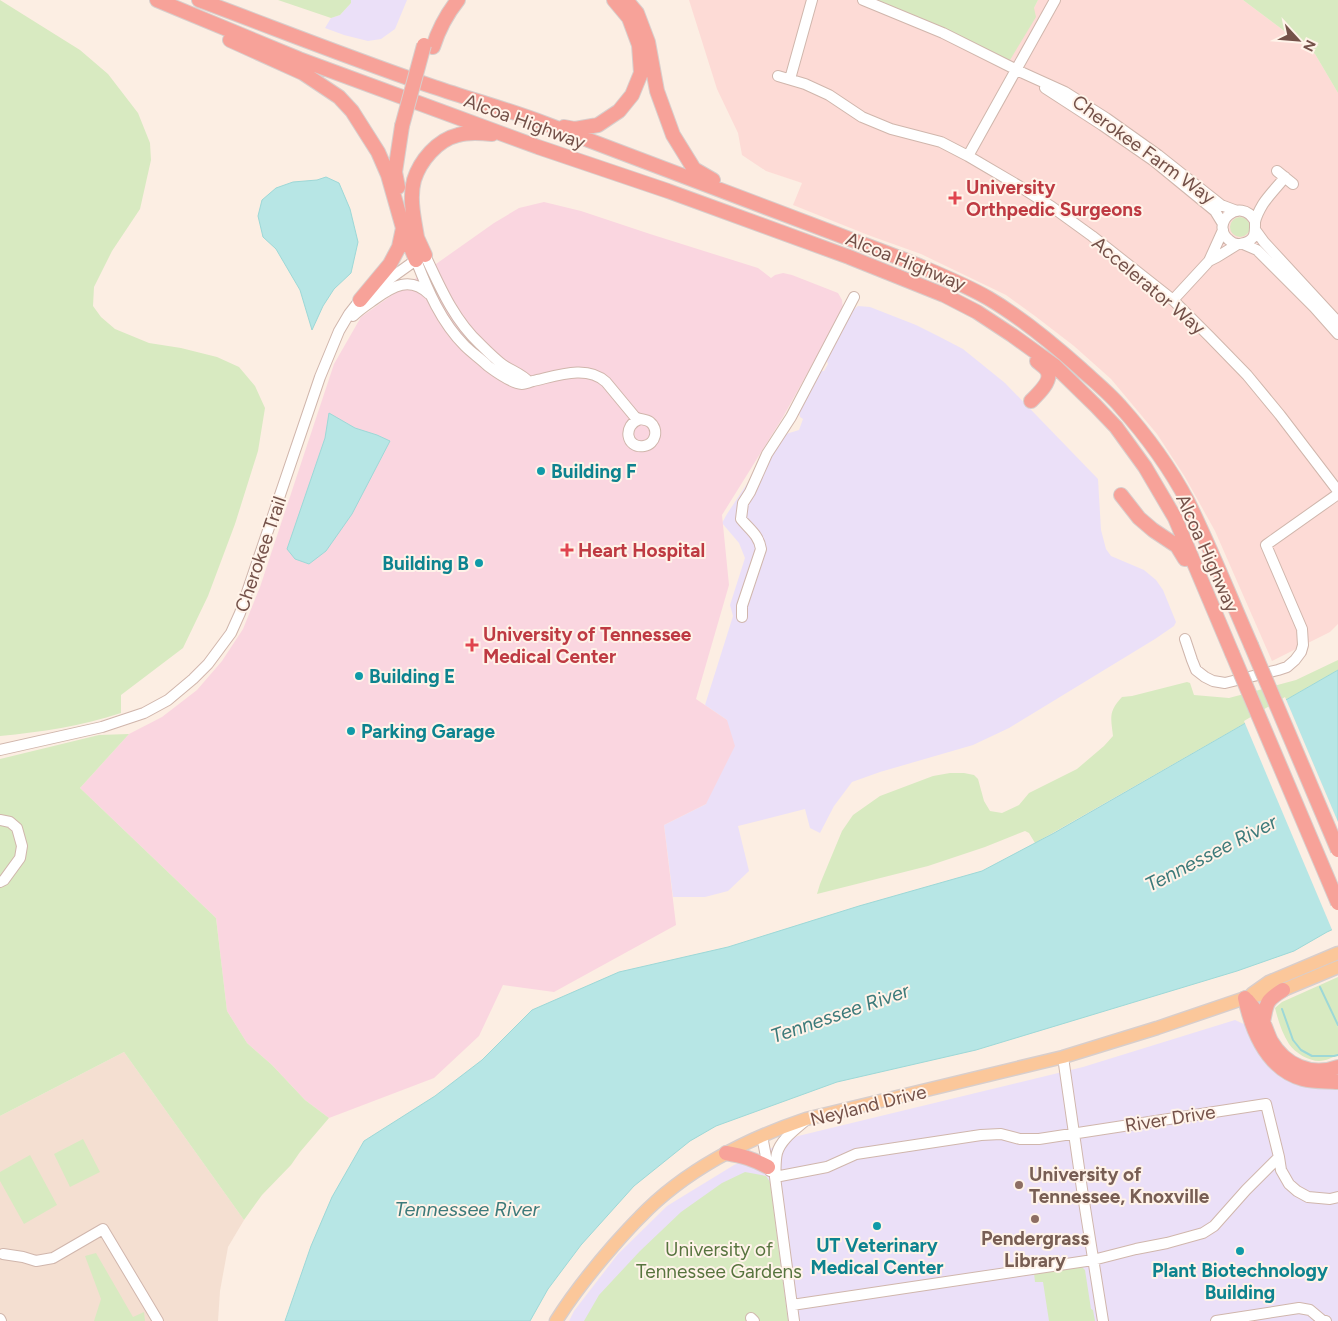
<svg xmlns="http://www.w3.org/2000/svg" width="1338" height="1321" font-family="Figtree,sans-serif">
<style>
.residential{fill:#f4dfd1}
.commercial{fill:#fddbd6}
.education{fill:#ebe0f8}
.medical{fill:#fad6e0}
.green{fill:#d8eac1}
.water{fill:#b7e6e5;stroke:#9dd8d7}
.pier{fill:#fceee3}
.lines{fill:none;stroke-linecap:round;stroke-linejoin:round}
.stream{stroke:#9dd8d7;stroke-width:2}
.minor-casing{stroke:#d0b6ac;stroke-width:12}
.major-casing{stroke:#d8cecc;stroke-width:15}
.highway-casing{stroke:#d8cecc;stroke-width:16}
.minor{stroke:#fff;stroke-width:10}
.major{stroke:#fbc79a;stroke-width:12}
.highway{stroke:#f7a299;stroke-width:14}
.highway-bridge-casing{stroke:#d8cecc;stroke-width:16;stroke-linecap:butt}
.highway-bridge{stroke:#f7a299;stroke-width:14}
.health-dot{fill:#e0444e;stroke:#fff3e9;stroke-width:2}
.culture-dot{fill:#0f9aa8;stroke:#fff3e9;stroke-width:2}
.education-dot{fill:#8d6e63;stroke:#fff3e9;stroke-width:2}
.labels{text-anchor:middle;stroke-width:4;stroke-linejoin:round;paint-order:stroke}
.street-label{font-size:19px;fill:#745149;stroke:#fff3e9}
.health-label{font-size:19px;font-weight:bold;fill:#be3a42;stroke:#fff3e9;text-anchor:start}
.culture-label{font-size:19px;font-weight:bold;fill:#0d838f;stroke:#fff3e9;text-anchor:start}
.education-label{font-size:19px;font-weight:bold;fill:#785e54;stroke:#fff3e9;text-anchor:start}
.park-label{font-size:19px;fill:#57743e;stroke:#fff3e9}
.water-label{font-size:20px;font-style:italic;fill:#3c7a7a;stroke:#fff3e9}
</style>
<rect width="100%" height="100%" fill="#fceee3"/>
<path class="residential" d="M124 1052 244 1220 228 1247 220 1291 218 1321H0V1116Z"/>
<path class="commercial" d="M689 0H875L1034 8 1038 0H1243L1315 54 1338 93V624L1330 632 1272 661 1215 531 1185 477 1157 434 1111 379 1074 346 1035 316 1006 295 921 254 868 235 793 205 802 183 766 171 742 155 738 133 717 89Z"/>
<path class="education" d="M351 0H407L395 29 381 39 368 41 344 35 325 28 331 18 340 15 351 3Z
M858 306 870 307 916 325 938 336 963 349 1005 383 1098 479 1101 530 1106 549 1111 556 1144 570 1156 580 1163 590 1176 622 1174 626 1155 639 1009 728 973 745 880 772 852 782 834 806 820 833 810 828 805 809 738 826 749 871 728 891 705 897H673L664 825 706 804 727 720 705 705 733 616 730 605 745 558 739 543 722 523 727 514 760 464 766 465 786 434 799 430 803 419 800 417 799 412 820 371H824L828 364 826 358 851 312Z
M1235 1020 1248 1026 1265 1062 1285 1078 1338 1087V1321H569L574 1311 618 1254 667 1206 734 1165 798 1136 1083 1067Z"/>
<path class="medical" d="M544 202 581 211 650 234 758 268 771 278 775 275 783 273 792 275 838 293 842 300 843 309 783 417 722 515 729 585 696 699 727 720 735 746 706 804 664 825 676 925 554 992 503 985 479 1036 434 1078 329 1118 305 1100 272 1065 247 1043 227 1011 216 918 80 788 129 734 162 717 197 690 222 661 243 629 260 587 334 364 361 317 494 223 519 208Z"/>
<path class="green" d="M0 0 80 50 108 74 138 113 150 143 151 160 140 209 112 251 94 287 93 306 101 317 115 329 149 343 181 348 217 357 239 367 255 386 265 408 258 451 235 524 208 596 183 648 121 695V713C82 726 41 732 0 736Z
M278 0H351V3L340 15 331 18Z
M875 0H1038L1034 8 1036 17 1010 60Z
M1243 0H1338V93L1315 54Z
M1230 227a10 10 0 1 1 20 0a10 10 0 1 1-20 0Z
M1338 660V670L1035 843 1029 833 1025 831 985 847 928 866 817 894 820 884 842 831 853 815 880 796 933 776 950 773H964L974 775 978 779 984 801 990 811 1002 813 1019 805 1029 793 1077 769 1104 746 1113 736C1111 718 1108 712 1122 697L1132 696 1187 682 1190 683 1194 695 1229 698 1296 680Z
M129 734 80 788 216 918 227 1011 247 1043 272 1065 305 1100 329 1118 300 1152 291 1165 262 1195 244 1220 124 1052 0 1116V759L99 735Z
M1338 977V1055C1333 1057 1326 1061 1319 1061 1309 1061 1295 1053 1289 1044 1282 1033 1278 1020 1275 1008L1282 1002Z
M83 1139 100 1172 70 1187 54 1154Z
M30 1155 57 1205 24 1224 0 1181V1172Z
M745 1172 766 1176 770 1182 788 1321H584L599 1295 640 1251 681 1212 722 1183Z
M96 1253 133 1317 144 1312 145 1321H94L101 1299 85 1256Z
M1080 1267H1082L1085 1270 1091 1309 1093 1310 1095 1321H1049L1043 1282H1035L1034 1273Z"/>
<path class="water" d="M326 177 339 183 350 209 358 242 351 273 334 289 323 306 312 330 300 290 276 249 263 237 258 216 262 200 276 188 293 182 317 180Z
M329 413 355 428 377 435 390 441 352 514 326 551 309 564 295 559 287 549 325 438Z
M1338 670V927L1327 932 1294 951 1237 971 976 1050 837 1082 716 1126 690 1141 634 1186 581 1245 548 1289 530 1321H285L311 1246 332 1197 364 1141 435 1096 482 1060 532 1010 619 972 728 947 859 906 982 871 1054 833Z"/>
<path class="pier" d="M1285 697 1338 822V930L1333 932 1244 721Z"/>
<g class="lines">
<path class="stream" d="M1320 987 1338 1025
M1282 1009 1293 1040 1301 1050 1312 1056H1334L1338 1055"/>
<defs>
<path id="minor" d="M863 0 943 33 1023 73 1065 92 1106 118 1158 155 1221 205 1237 211
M778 76 805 84 829 95 862 117 891 129 941 142 968 156 1019 186 1052 207 1092 236 1173 300 1210 337 1247 375 1280 415 1338 491
M790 79 812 0
M1045 88 1102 125 1154 161 1215 211 1223 224
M968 156 1055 0
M1277 171 1293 184
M1255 221C1240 195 1209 224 1229 240 1233 244 1239 245 1244 243 1256 240 1255 232 1255 222 1256 217 1260 209 1263 204 1269 195 1278 186 1285 177
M1256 231 1264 242 1338 322
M1243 244 1257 250 1314 307 1338 334
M416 260C428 291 441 322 465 346 472 353 481 359 488 366 496 372 511 383 522 384 525 384 530 382 533 381 556 376 587 364 606 382L635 417C640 420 646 419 650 422 659 429 656 444 644 446 626 449 622 425 640 419
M1209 261 1217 257 1238 244
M1173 300 1209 261 1223 230
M353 316C360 309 368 304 375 299 393 286 410 276 429 294
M742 617V606L761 549C759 535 749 529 741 519L743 503 750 492 767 454 791 417 854 297
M1185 639 1192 660 1196 670 1205 677 1213 681 1225 683 1278 670 1287 667 1295 660 1301 652 1303 645 1302 629 1266 545 1338 494
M0 750 102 727 144 713 168 700 193 679 208 664 231 633 240 613 320 377 339 331 349 314 360 300 416 260 425 255C440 287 454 320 480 344 487 351 495 359 503 365 512 371 522 374 529 382
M0 820 10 822 17 828 22 846 20 858 4 880 0 882
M1063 1057 1082 1189 1103 1321
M762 1136 768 1167 770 1171
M775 1177 827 1167 856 1154 981 1135 1001 1134 1020 1139H1039L1266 1104 1279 1157 1281 1170 1289 1184 1297 1191 1308 1197 1330 1199 1338 1197
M3 1254 23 1257 36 1261 53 1258 103 1229 158 1321
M792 1305 1093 1260 1136 1249 1167 1243 1203 1233 1214 1226 1246 1190 1279 1157
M751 1318 754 1321
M0 1319 1 1321
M794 1321 775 1177C776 1170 775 1161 777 1153 781 1139 796 1129 806 1120
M1216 1321 1299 1308 1310 1310 1322 1320 1326 1321"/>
<path id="major" d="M1252 994 1269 982 1338 953
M556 1321C573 1294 593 1269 614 1245 622 1236 631 1226 640 1217 684 1171 746 1139 806 1119L1063 1057 1157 1028 1245 998 1283 990 1338 967"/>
<path id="highway" d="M157 0 299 59 538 147 668 191 849 257 944 295 977 312 1012 335 1055 366 1095 405 1116 427 1145 467 1175 518 1232 653
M199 0C277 29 355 60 434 87 472 100 510 110 546 124L905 260C933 272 962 283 988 298 1022 318 1052 343 1081 369 1094 381 1109 393 1120 406 1146 435 1170 468 1188 502 1211 549 1230 597 1251 645
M626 0 637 13 648 42 657 91 673 135 694 169 713 180
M230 40 303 73 339 97 352 111 378 152 388 175 403 228 416 260
M433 47C439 28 446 15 458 0
M564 127 575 129 598 125 619 111 632 95 641 73 639 45 629 18 614 0
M398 187 395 172 402 126
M414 231 425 255
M417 237C414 219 409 198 414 180 420 161 437 140 458 135 468 132 482 133 492 134
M360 300 390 264 399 247 403 228
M1031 401C1037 395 1051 382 1048 373 1047 368 1040 364 1037 361
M1121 495 1139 518 1153 530 1177 546 1185 559
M1245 998C1252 1031 1267 1069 1303 1079 1314 1082 1327 1081 1338 1082
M1247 1000C1253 1007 1259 1014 1263 1022 1266 1028 1268 1035 1271 1041 1285 1065 1311 1077 1338 1067
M1263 1022C1267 1003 1265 1001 1283 990
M726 1153C743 1156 753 1159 768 1167"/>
</defs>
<use href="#minor" class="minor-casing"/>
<use href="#major" class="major-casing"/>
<use href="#highway" class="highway-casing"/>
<use href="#minor" class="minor"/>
<use href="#major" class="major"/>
<use href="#highway" class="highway"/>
<defs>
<path id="highway-bridge" d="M402 126 424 45
M1251 645 1338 850
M1232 653 1338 903"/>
</defs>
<use href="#highway-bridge" class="highway-bridge-casing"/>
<use href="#highway-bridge" class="highway-bridge"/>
</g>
<g class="health-dot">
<path d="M952.5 190.5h5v5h5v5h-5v5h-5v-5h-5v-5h5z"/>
<path d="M564.5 542.5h5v5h5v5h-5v5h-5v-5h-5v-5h5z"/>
<path d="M469.5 637.5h5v5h5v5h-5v5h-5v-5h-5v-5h5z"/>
</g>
<g class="culture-dot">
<circle cx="541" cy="471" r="5"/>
<circle cx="479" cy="563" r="5"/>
<circle cx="359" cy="676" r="5"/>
<circle cx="351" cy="731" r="5"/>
<circle cx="877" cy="1226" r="5"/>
<circle cx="1240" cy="1251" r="5"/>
</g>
<g class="education-dot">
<circle cx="1019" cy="1185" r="5"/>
<circle cx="1035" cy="1219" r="5"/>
</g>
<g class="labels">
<g class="street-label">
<text transform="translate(525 121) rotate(20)" y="7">Alcoa Highway</text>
<text transform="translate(1144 149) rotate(36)" y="7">Cherokee Farm Way</text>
<text transform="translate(906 261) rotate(22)" y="7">Alcoa Highway</text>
<text transform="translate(1149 285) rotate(40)" y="7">Accelerator Way</text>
<text transform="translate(1208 553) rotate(66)" y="7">Alcoa Highway</text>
<text transform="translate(260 554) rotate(-71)" y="7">Cherokee Trail</text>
<text transform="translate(868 1105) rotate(-14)" y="7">Neyland Drive</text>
<text transform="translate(1170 1118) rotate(-9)" y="7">River Drive</text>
</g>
<g class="health-label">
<text x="966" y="194">University<tspan x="966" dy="22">Orthpedic Surgeons</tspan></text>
<text x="578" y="557">Heart Hospital</text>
<text x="483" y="641">University of Tennessee<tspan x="483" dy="22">Medical Center</tspan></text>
</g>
<g class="culture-label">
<text x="551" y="478">Building F</text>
<text x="469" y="570" text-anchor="end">Building B</text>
<text x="369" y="683">Building E</text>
<text x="361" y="738">Parking Garage</text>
<text x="877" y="1252" text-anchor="middle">UT Veterinary<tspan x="877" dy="22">Medical Center</tspan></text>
<text x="1240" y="1277" text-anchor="middle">Plant Biotechnology<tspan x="1240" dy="22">Building</tspan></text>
</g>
<g class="education-label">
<text x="1029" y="1181">University of<tspan x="1029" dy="22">Tennessee, Knoxville</tspan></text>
<text x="1035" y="1245" text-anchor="middle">Pendergrass<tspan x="1035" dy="22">Library</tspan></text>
</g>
<g class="park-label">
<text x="719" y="1256">University of<tspan x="719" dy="22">Tennessee Gardens</tspan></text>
</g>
<g class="water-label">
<text transform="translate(1211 853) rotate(-27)" y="7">Tennessee River</text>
<text transform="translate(840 1013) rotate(-19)" y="7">Tennessee River</text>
<text x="467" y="1216">Tennessee River</text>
</g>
</g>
<g transform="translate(1298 40) rotate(116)" stroke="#fff3e9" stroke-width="4" paint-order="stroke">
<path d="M0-4L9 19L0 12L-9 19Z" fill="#745149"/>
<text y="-8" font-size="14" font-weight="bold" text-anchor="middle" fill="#745149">N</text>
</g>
</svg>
